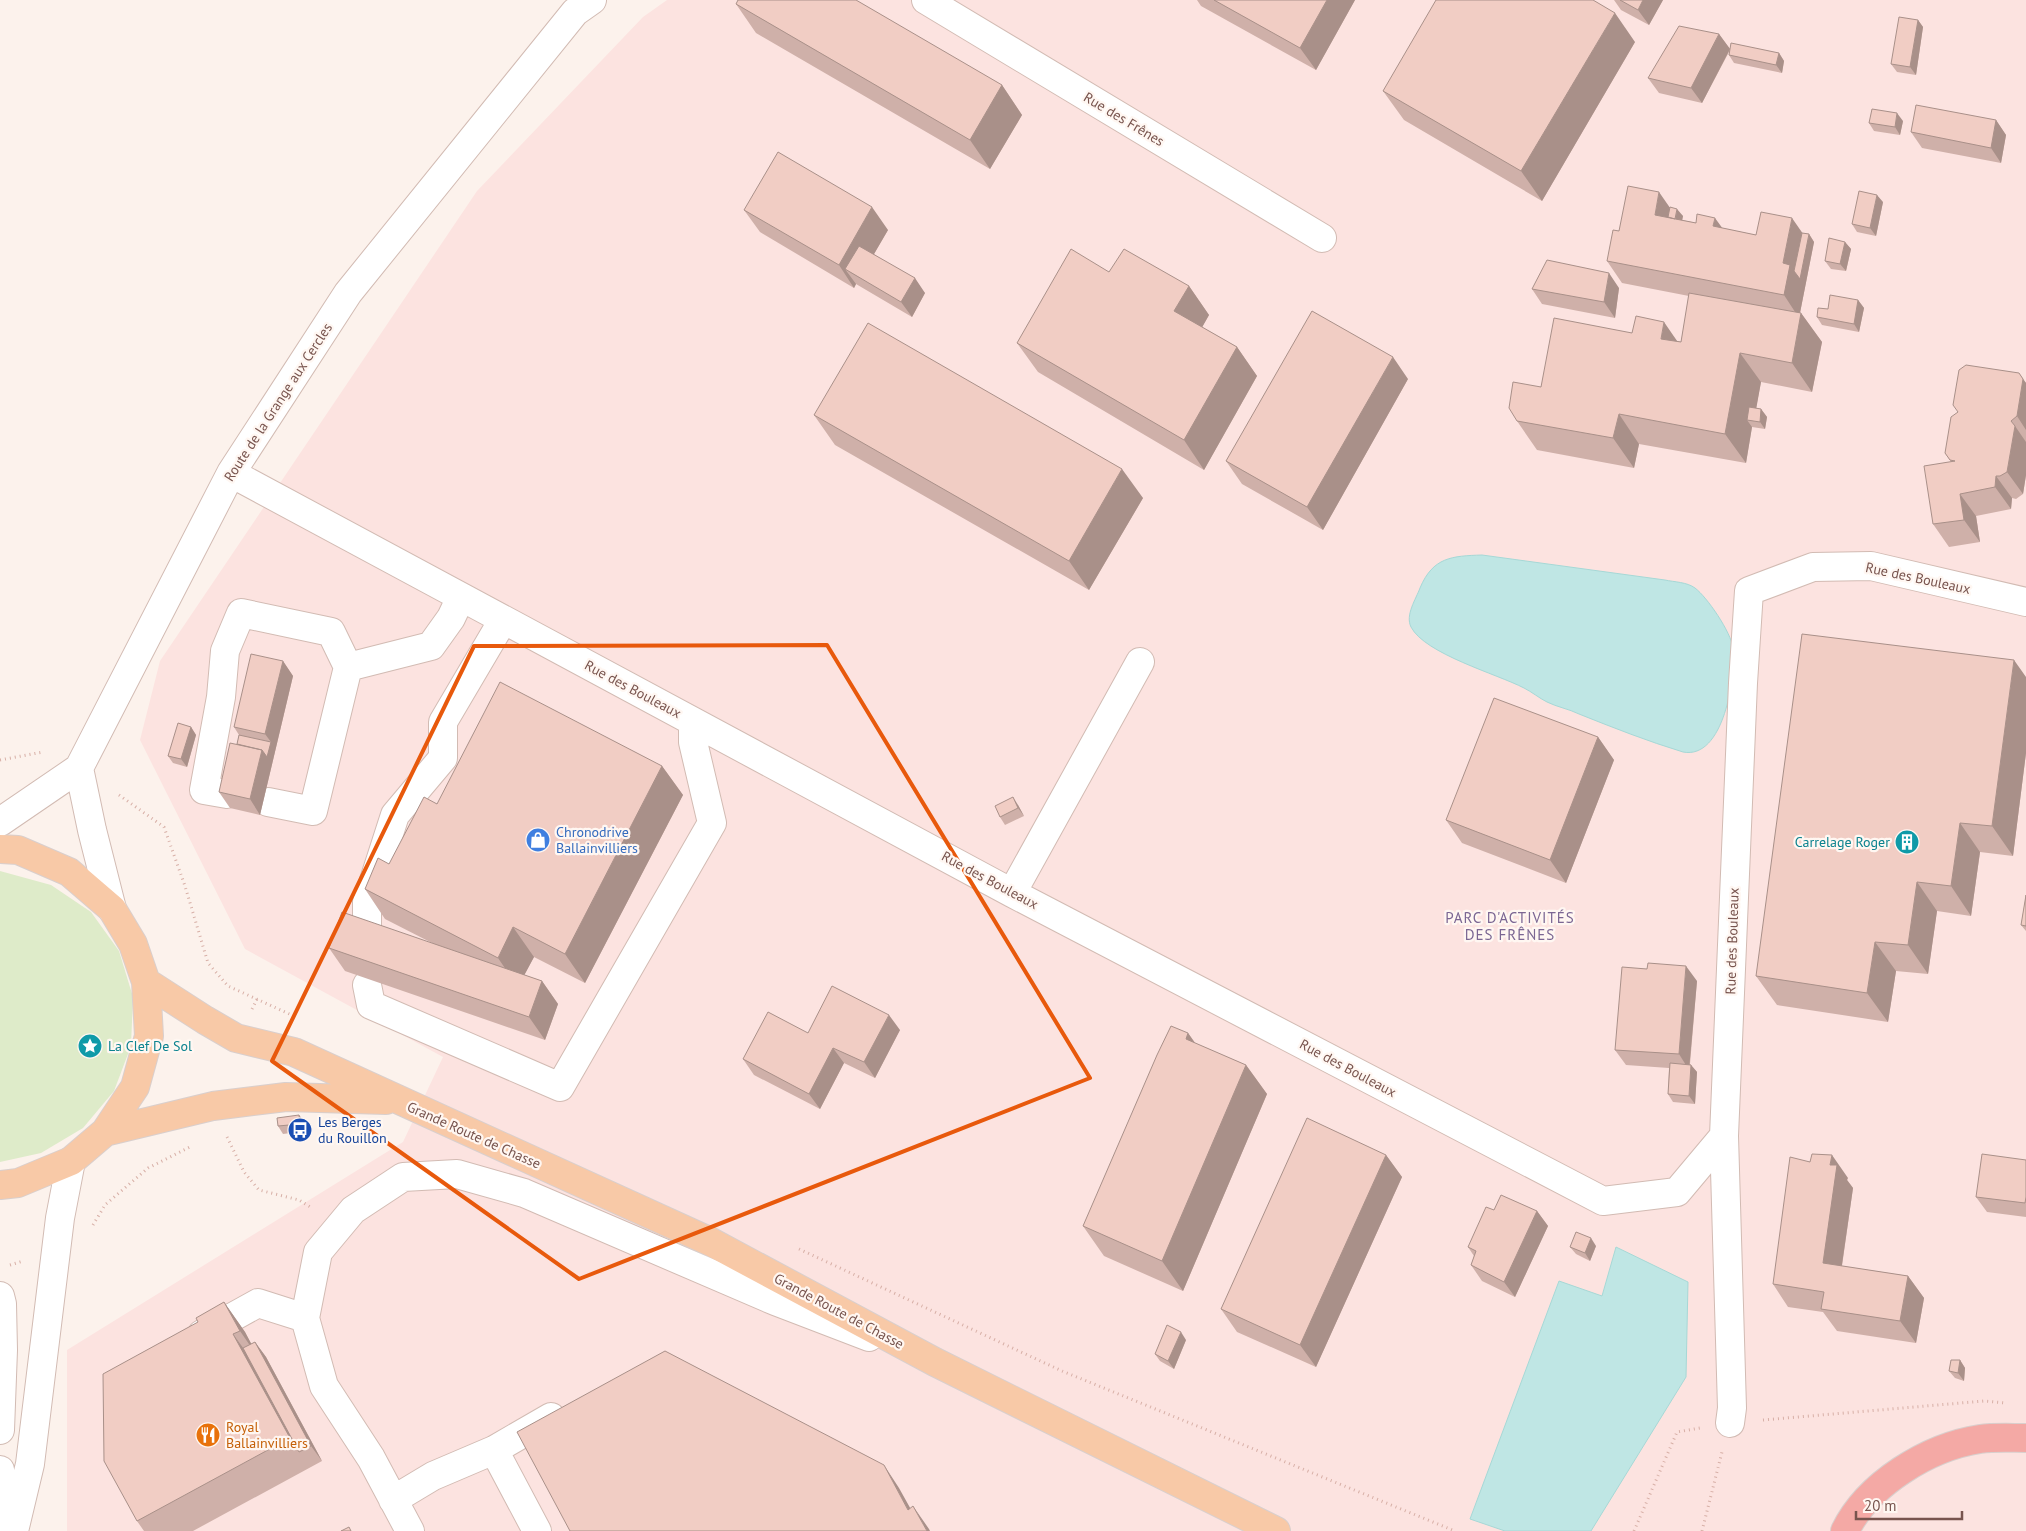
<svg xmlns="http://www.w3.org/2000/svg" width="2026" height="1531" font-family="'PT Sans',sans-serif">
<style>
.commercial{fill:#fce3e0}
.green{fill:#deebc9}
.water{fill:#bfe6e4;stroke:#a6d8d6}
.lines{fill:none;stroke-linecap:round;stroke-linejoin:round}
.minor-casing{stroke:#d2bbb3;stroke-width:30}
.major-casing{stroke:#d9cfcd;stroke-width:30}
.highway-casing{stroke:#d9cfcd;stroke-width:30}
.path{stroke:#d7afa6;stroke-width:3;stroke-dasharray:1 4;stroke-linecap:butt}
.minor{stroke:#fff;stroke-width:28}
.major{stroke:#f8c9a7;stroke-width:28}
.highway{stroke:#f4a9a5;stroke-width:28}
.wall{fill:#cfb0a9}
.shaded-wall{fill:#a99089}
.building{fill:#f1cdc4;stroke:#a99089}
.marked{fill:none;stroke:#e8590c;stroke-width:4;stroke-linejoin:round}
.labels{text-anchor:middle;stroke-width:4.5;stroke-linejoin:round;paint-order:stroke}
.street-label{font-size:14px;fill:#78544e;stroke:#fff7f2}
.shop-label{font-size:14px;fill:#366cbe;stroke:#fff7f2;text-anchor:start}
.culture-label{font-size:14px;fill:#0d838f;stroke:#fff7f2;text-anchor:end}
.transit-label{font-size:14px;fill:#164399;stroke:#fff7f2;text-anchor:start}
.food-label{font-size:14px;fill:#c56008;stroke:#fff7f2;text-anchor:start}
.neighbourhood-label{font-size:15px;letter-spacing:1px;fill:#7b6693;stroke:#fff7f2}
</style>
<rect width="100%" height="100%" fill="#fcf2ec"/>
<path class="commercial" d="M667 0H2026V1531H67V1350L403 1142 443 1057 245 949 140 740 160 661 477 191 643 17Z"/>
<path class="green" d="M0 871 51 885 91 912 119 951 133 997 131 1046 114 1091 83 1128 41 1153 0 1162Z"/>
<path class="water" d="M1482 555 1665 580C1674 582 1687 582 1695 588 1707 597 1731 632 1733 648 1736 676 1724 760 1683 752 1647 741 1614 728 1579 714 1569 709 1557 707 1547 702 1539 698 1532 692 1524 688 1497 674 1425 654 1411 627 1405 615 1416 599 1420 588 1433 557 1452 556 1482 555Z
M1616 1247 1688 1282 1686 1377 1591 1531H1505L1470 1519 1559 1281 1602 1296Z"/>
<g class="lines">
<defs>
<path id="minor" d="M926 0 1322 238
M231 473 1012 893 1603 1201 1677 1192 1724 1136 1743 683 1749 591 1813 567 1871 566 2026 602
M348 667 431 646 451 618 461 597
M79 768 92 830 112 909
M227 794 204 790 221 697 225 651 241 613 331 632 348 667 313 811 268 802
M0 822 79 768 231 473 348 293 575 12 592 0
M1012 893 1140 662
M367 925V902L395 815 443 758V722L503 620
M367 985 371 1005 560 1087 712 823 693 742V722
M1724 1136 1732 1408 1730 1423
M0 1296 2 1304 3 1350 0 1430
M202 1334 258 1303 305 1318
M494 1450 537 1531
M0 1470 10 1530
M393 1500 433 1476 494 1450 551 1417
M14 1531 30 1464 60 1218 71 1161
M410 1531 371 1458 324 1386 305 1318 318 1252 353 1210 403 1177 457 1174 524 1193 775 1301 869 1337"/>
<path id="major" d="M0 849 18 850 69 872 112 909 133 944 146 982 149 1036 135 1087 105 1132 71 1161 18 1183 0 1185
M146 982 205 1020 236 1038 294 1052 711 1242 935 1362 1276 1531
M105 1132 213 1106 286 1097 386 1100"/>
<path id="highway" d="M1845 1531C1868 1484 1928 1447 1980 1439 1995 1437 2011 1438 2026 1438"/>
</defs>
<use href="#minor" class="minor-casing"/>
<use href="#major" class="major-casing"/>
<use href="#highway" class="highway-casing"/>
<path class="path" d="M0 760 43 752
M119 795 164 827 185 886 208 963 228 986 296 1017
M252 1009 257 999
M227 1137 244 1172 259 1190 299 1200 312 1208
M93 1225 105 1205 148 1168 190 1147
M799 1249 1062 1371 1455 1531
M10 1265 23 1261
M1763 1420 1984 1401 2006 1403
M1634 1531 1677 1432 1700 1428
M1702 1531 1722 1452"/>
<use href="#minor" class="minor"/>
<use href="#major" class="major"/>
<use href="#highway" class="highway"/>
</g>
<path class="wall" d="M1197 0H1355L1316 70 1201 6Z
M1614 0H1663L1649 25 1621 10Z
M736 4 1002 85 1022 115 990 169 756 33Z
M1918 20 1923 27 1916 75 1897 72 1891 64Z
M1719 34 1730 49 1779 53 1784 61 1782 73 1734 63 1729 55 1730 50 1702 103 1659 93 1648 78Z
M1635 42 1542 201 1404 120 1383 91Z
M1996 120 2006 135 2001 163 1922 148 1911 132Z
M1903 121 1900 135 1874 131 1869 123Z
M1883 202 1876 236 1857 232 1852 224Z
M1670 207 1683 216 1682 220 1756 235 1802 233 1809 234 1814 242 1800 313H1801L1822 342 1812 392 1761 382 1756 408 1761 409 1767 417 1765 429 1752 427 1746 463 1639 444 1634 468 1537 450 1517 421 1541 387 1678 341 1681 342 1689 296 1622 283 1607 261 1619 231Z
M744 210 888 230 874 254 925 293 912 317 856 284 854 288 760 232Z
M1845 242 1851 249 1846 271 1831 269 1825 261Z
M1109 272 1189 286 1209 315 1202 327 1237 347 1257 376 1204 470 1038 372 1017 343Z
M1619 288 1615 318 1542 304 1532 289Z
M1858 300 1864 308 1859 332 1822 325 1817 317Z
M2019 373 2026 383V475L2023 494 2016 499 2012 498 2011 509 1976 516 1980 542 1949 547 1933 524 1951 462 1945 453Z
M1408 379 1323 530 1242 484 1226 461Z
M814 415 1143 498 1089 590 835 445Z
M283 661 293 676 260 815 230 808 219 792 237 744 239 735 234 727Z
M2026 677V753L2013 856 1980 852 1971 916 1937 911 1928 974 1896 971 1888 1022 1777 1005 1756 976Z
M191 727 196 735 187 767 173 763 168 756Z
M1598 737 1614 760 1566 883 1462 843 1446 820Z
M662 766 683 795 585 983 534 957 524 975 542 981 558 1004 545 1040 345 971 329 948 434 944 385 919 365 889 389 864 437 804Z
M1018 805 1024 816 1005 825 1000 817Z
M2026 895V931L2021 925Z
M1697 981 1690 1064 1691 1065 1697 1072 1695 1104 1673 1102 1668 1094 1669 1068 1626 1065 1615 1050Z
M900 1030 875 1078 844 1063 820 1109 754 1075 743 1059 808 1033Z
M1188 1033 1196 1044 1246 1065 1267 1094 1183 1291 1104 1256 1083 1226Z
M299 1115 305 1123 306 1131 283 1134 278 1126Z
M1386 1155 1402 1177 1316 1367 1237 1332 1221 1309Z
M2026 1160V1217L1987 1212 1976 1197Z
M1848 1178 1847 1180 1853 1188 1842 1266 1908 1276 1924 1298 1916 1343 1837 1331 1823 1312 1788 1307 1773 1284Z
M1537 1211 1548 1226 1515 1297 1482 1281 1471 1265 1474 1256 1468 1247Z
M1596 1246 1590 1261 1576 1254 1570 1247Z
M224 1302 245 1332 251 1344 255 1342 266 1357 322 1461 193 1531H144L137 1521 198 1322Z
M1186 1340 1174 1369 1160 1361 1155 1354Z
M1960 1360 1965 1368 1964 1381 1955 1378 1949 1371Z"/>
<path class="shaded-wall" d="M1327 0H1355L1316 70 1300 48Z
M1643 0H1663L1649 25 1638 10Z
M1615 13 1635 42 1542 201 1521 171Z
M1918 20 1923 27 1916 75 1910 67Z
M1719 34 1730 49 1702 103 1691 88Z
M1779 53 1784 61 1782 73 1776 65Z
M1002 85 1022 115 990 169 970 140Z
M1897 113 1903 121 1900 135 1895 127Z
M1996 120 2006 135 2001 163 1991 148Z
M1659 192 1675 215 1672 231 1655 215Z
M1877 195 1883 202 1876 236 1870 228Z
M872 207 888 230 860 278 845 269 856 284 854 288 839 265Z
M1677 209 1683 216 1680 231 1675 223Z
M1715 218 1731 240 1713 226Z
M1792 218 1808 241 1809 234 1814 242 1799 318 1784 295 1783 263Z
M1845 242 1851 249 1846 271 1840 264Z
M1609 273 1619 288 1615 318 1604 302Z
M915 278 925 293 912 317 901 302Z
M1189 286 1209 315 1195 340 1174 311Z
M1858 300 1864 308 1859 332 1854 324Z
M1801 313 1822 342 1812 392 1792 363Z
M1664 322 1684 351 1661 339Z
M1237 347 1257 376 1204 470 1184 440Z
M1740 353 1761 382 1754 421 1747 420 1752 427 1746 463 1725 434Z
M1393 357 1408 379 1323 530 1307 507Z
M2023 379 2026 383V430L2017 416Z
M1761 409 1767 417 1765 429 1760 422Z
M1619 414 1639 444 1634 468 1613 438Z
M2015 426 2026 442V475L2023 494 2007 472Z
M1122 469 1143 498 1089 590 1069 561Z
M1996 476 2012 498 2011 509 1995 487Z
M1960 494 1976 516 1980 542 1964 520Z
M2014 660 2026 677V753L2013 856 1992 826Z
M283 661 293 676 260 815 250 799 262 750 271 742 265 734Z
M191 727 196 735 187 767 181 759Z
M1598 737 1614 760 1566 883 1550 860Z
M662 766 683 795 585 983 565 954Z
M1013 797 1018 805 1024 816 1018 808Z
M1960 823 1980 852 1971 916 1951 886Z
M1917 882 1937 911 1928 974 1908 945Z
M513 927 534 957 518 987 498 958Z
M1875 942 1896 971 1888 1022 1867 993Z
M1686 966 1697 981 1689 1070 1679 1054Z
M542 981 558 1004 545 1040 529 1017Z
M889 1015 900 1030 875 1078 864 1062Z
M1188 1033 1208 1062 1186 1039Z
M833 1048 844 1063 820 1109 809 1094Z
M1246 1065 1267 1094 1183 1291 1162 1261Z
M1691 1065 1697 1072 1695 1104 1689 1096Z
M299 1115 305 1123 306 1131 300 1124Z
M1386 1155 1402 1177 1316 1367 1300 1345Z
M1832 1155 1848 1178 1847 1180 1853 1188 1839 1285 1823 1263 1830 1165Z
M1537 1211 1548 1226 1515 1297 1504 1282Z
M1591 1238 1596 1246 1590 1261 1585 1253Z
M1908 1276 1924 1298 1916 1343 1900 1321Z
M224 1302 245 1332 260 1360 240 1331Z
M1181 1332 1186 1340 1174 1369 1168 1361Z
M233 1334 254 1363 299 1452 290 1438Z
M255 1342 266 1357 322 1461 311 1446Z
M1960 1360 1965 1368 1964 1381 1958 1373Z
M884 1465 899 1488 923 1531 908 1510Z
M913 1506 929 1529 930 1531H927Z"/>
<path class="building" d="M738 0H856L1002 85 970 140 736 4Z
M1214 0H1327L1300 48Z
M1436 0H1593L1615 13 1521 171 1383 91Z
M1620 0H1643L1638 10Z
M1899 17 1918 20 1910 67 1891 64Z
M1679 26 1719 34 1691 88 1648 78Z
M1731 43 1779 53 1776 65 1729 55Z
M1916 105 1996 120 1991 148 1911 132Z
M1872 109 1897 113 1895 127 1869 123Z
M778 152 872 207 839 265 744 210Z
M1628 186 1659 192 1655 215 1696 223 1697 214 1715 218 1713 226 1756 235 1761 212 1792 218 1783 263 1790 265 1784 295 1607 261 1613 230 1619 231Z
M1859 191 1877 195 1870 228 1852 224Z
M1670 207 1677 209 1675 219 1668 217Z
M1802 233 1809 234 1800 279 1794 271Z
M1829 238 1845 242 1840 264 1825 261Z
M859 246 915 278 901 302 845 269Z
M1071 249 1109 272 1124 249 1189 286 1174 311 1237 347 1184 440 1017 343Z
M1547 260 1609 273 1604 302 1532 289Z
M1689 293 1801 313 1792 363 1740 353 1725 434 1619 414 1613 438 1517 421 1509 408 1513 382 1541 387 1554 318 1632 333 1636 316 1664 322 1661 339 1681 342Z
M1830 295 1858 300 1854 324 1817 317 1818 308 1828 309Z
M1312 311 1393 357 1307 507 1226 461Z
M868 323 1122 469 1069 561 814 415Z
M1966 365 2019 373 2023 379 2017 416 2011 421 2015 426 2007 472 2000 476H1996L1995 487 1960 494 1964 520 1933 524 1924 466 1955 461 1950 460 1945 453 1951 417 1958 412 1953 405 1959 370Z
M1749 407 1761 409 1760 422 1747 420Z
M1802 634 2014 660 1992 826 1960 823 1951 886 1917 882 1908 945 1875 942 1867 993 1756 976Z
M251 654 283 661 265 734 234 727Z
M500 682 662 766 565 954 513 927 498 958 365 889 378 858 389 864 424 797 437 804Z
M1494 698 1598 737 1550 860 1446 820Z
M178 723 191 727 181 759 168 756Z
M239 735 271 742 267 757 262 750 237 744Z
M230 743 262 750 250 799 219 792Z
M1013 797 1018 808 1000 817 995 806Z
M2026 895V926L2021 925Z
M342 912 542 981 529 1017 329 948Z
M1648 963 1686 966 1679 1054 1615 1050 1622 967 1647 969Z
M832 986 889 1015 864 1062 833 1048 809 1094 743 1059 768 1012 808 1033Z
M1171 1026 1188 1033 1186 1039 1246 1065 1162 1261 1083 1226 1157 1055Z
M1670 1063 1691 1065 1689 1096 1668 1094Z
M299 1115 300 1124 278 1126 277 1118Z
M1307 1118 1386 1155 1300 1345 1221 1309Z
M1812 1154 1832 1155 1830 1165H1837L1823 1263 1908 1276 1900 1321 1821 1309 1824 1292 1773 1284 1790 1157 1810 1162Z
M1982 1154 2026 1160V1197L2025 1203 1976 1197Z
M1501 1195 1537 1211 1504 1282 1471 1265 1476 1251 1468 1247 1486 1207 1494 1210Z
M1576 1232 1591 1238 1585 1253 1570 1247Z
M224 1302 240 1331 233 1334 290 1438 137 1521 104 1461 103 1374 198 1322 196 1318Z
M1167 1325 1181 1332 1168 1361 1155 1354Z
M255 1342 311 1446 299 1452 243 1348Z
M665 1351 884 1465 908 1510 913 1506 927 1531H570L517 1432Z
M1951 1360H1960L1958 1373 1949 1371Z
M349 1527 351 1531H341Z"/>
<path class="marked" d="M827 645 1090 1078 579 1279 272 1061 474 646Z"/>
<defs>
<symbol id="shop-disc" viewBox="-11 -11 22 22"><circle r="9.5" fill="#3f7fe0" stroke="#fff7f2"/><path d="M-5-2.5h2.3a2.7 3.5 0 0 1 5.4 0H5L5.5 6h-11ZM-1.5-2.5h3a1.5 2.3 0 0 0-3 0Z" fill="#fff"/></symbol>
<symbol id="building-disc" viewBox="-11 -11 22 22"><circle r="9.5" fill="#0f9aa8" stroke="#fff7f2"/><path d="M-4-6H4V6H1V3H-1V6H-4ZM-2.5-4.3h1.7v1.8h-1.7ZM.8-4.3h1.7v1.8H.8ZM-2.5-1h1.7V.8h-1.7ZM.8-1h1.7V.8H.8Z" fill="#fff"/></symbol>
<symbol id="sight-disc" viewBox="-11 -11 22 22"><circle r="9.5" fill="#0f9aa8" stroke="#fff7f2"/><path d="M0-6L1.8-2.2L6-1.7L2.9 1.2L3.7 5.4L0 3.3L-3.7 5.4L-2.9 1.2L-6-1.7L-1.8-2.2Z" fill="#fff"/></symbol>
<symbol id="bus-disc" viewBox="-11 -11 22 22"><circle r="9.5" fill="#1a4fb4" stroke="#fff7f2"/><path d="M-5-6H5V4H4V6H2V4H-2V6H-4V4H-5ZM-3.5-4V0h7V-4ZM-3.5 1.2v1.5H-2V1.2ZM2 1.2v1.5H3.5V1.2Z" fill="#fff"/></symbol>
<symbol id="restaurant-disc" viewBox="-11 -11 22 22"><circle r="9.5" fill="#e8710a" stroke="#fff7f2"/><path d="M-5-6h1v4h1v-4h1v4h1v-4h1v5L-1.5 .5V6h-2V.5L-5-1ZM5-6V6H3V1.5H1.5Q1.5-4 5-6Z" fill="#fff"/></symbol>
</defs>
<g fill-rule="evenodd">
<use href="#shop-disc" x="524" y="826" width="28" height="28"/>
<use href="#building-disc" x="1893" y="828" width="28" height="28"/>
<use href="#sight-disc" x="76" y="1032" width="28" height="28"/>
<use href="#bus-disc" x="286" y="1116" width="28" height="28"/>
<use href="#restaurant-disc" x="194" y="1421" width="28" height="28"/>
</g>
<g class="labels">
<g class="street-label">
<text transform="translate(1124 119) rotate(31)" y="5">Rue des Frênes</text>
<text transform="translate(278 402) rotate(-57)" y="5">Route de la Grange aux Cercles</text>
<text transform="translate(1918 578) rotate(12)" y="5">Rue des Bouleaux</text>
<text transform="translate(633 689) rotate(28)" y="5">Rue des Bouleaux</text>
<text transform="translate(990 880) rotate(28)" y="5">Rue des Bouleaux</text>
<text transform="translate(1732 941) rotate(-88)" y="5">Rue des Bouleaux</text>
<text transform="translate(1348 1068) rotate(28)" y="5">Rue des Bouleaux</text>
<text transform="translate(474 1135) rotate(24)" y="5">Grande Route de Chasse</text>
<text transform="translate(839 1311) rotate(28)" y="5">Grande Route de Chasse</text>
</g>
<g class="shop-label">
<text x="556" y="837">Chronodrive<tspan x="556" dy="16">Ballainvilliers</tspan></text>
</g>
<g class="culture-label">
<text x="1890" y="847">Carrelage Roger</text>
<text x="108" y="1051" text-anchor="start">La Clef De Sol</text>
</g>
<g class="transit-label">
<text x="318" y="1127">Les Berges<tspan x="318" dy="16">du Rouillon</tspan></text>
</g>
<g class="food-label">
<text x="226" y="1432">Royal<tspan x="226" dy="16">Ballainvilliers</tspan></text>
</g>
<g class="neighbourhood-label">
<text x="1510" y="923">PARC D'ACTIVITÉS<tspan x="1510" dy="17">DES FRÊNES</tspan></text>
</g>
</g>
<path d="M1856 1511v8h106v-8" fill="none" stroke="#78544e" stroke-width="2.5"/>
<text x="1864" y="1511" font-size="15" fill="#78544e" stroke="#fff7f2" stroke-width="4" paint-order="stroke">20 m</text>
</svg>
